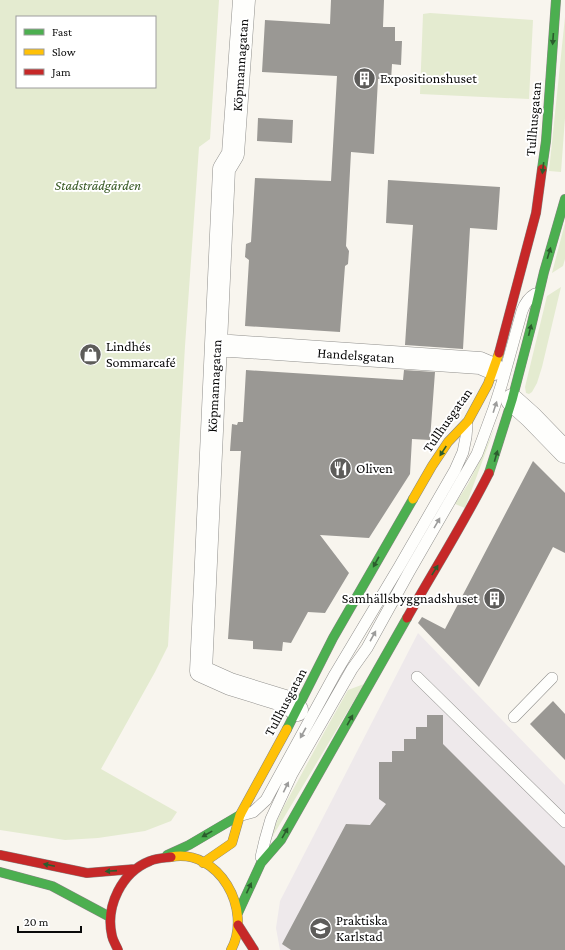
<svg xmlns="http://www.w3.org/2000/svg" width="565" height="950" font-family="'Crimson Pro',serif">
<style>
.industrial{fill:#eee9eb}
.green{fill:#e4ebd0;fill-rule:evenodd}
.building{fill:#9a9894}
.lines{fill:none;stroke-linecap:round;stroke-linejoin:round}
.lane-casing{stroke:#91908d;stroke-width:12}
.street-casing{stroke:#91908d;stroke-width:23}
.fast-casing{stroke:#888683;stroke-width:10}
.slow-casing{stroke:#888683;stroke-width:10}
.jam-casing{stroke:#888683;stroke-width:10}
.lane{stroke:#fefefc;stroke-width:11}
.street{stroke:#fefefc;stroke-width:22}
.fast{stroke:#4caf50;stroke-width:9}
.slow{stroke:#ffc107;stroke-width:9}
.jam{stroke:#c62828;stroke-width:9}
.oneway{fill:#2b5c2d}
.oneway2{fill:#9c9c9b}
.labels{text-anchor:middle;stroke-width:4;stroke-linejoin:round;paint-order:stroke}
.street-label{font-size:14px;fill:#0a0a0a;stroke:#fff}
.poi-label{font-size:14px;fill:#0a0a0a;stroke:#fff;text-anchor:start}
.park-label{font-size:14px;font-style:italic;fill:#365823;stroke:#fff}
</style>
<rect width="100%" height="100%" fill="#f8f5ee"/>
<path class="industrial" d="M418 633 565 785V950H280L276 928 280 901Z"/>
<path class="green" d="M0 0H219L210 139 199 147 185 346 168 646 155 672 101 769 177 812 171 821 145 831 98 838 65 840 0 830ZM17 17H155V87H17Z
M430 13 533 20 529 99 420 94 423 14Z
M565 17V118L561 172 549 171Z
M565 223V259L563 266 552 273Z
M561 287 542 367 537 383 532 392 529 394 526 393 525 387 547 296Z
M495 427 465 508 455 504 468 484 483 454Z
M364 684 271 839 273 830 282 810 326 729 348 690Z"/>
<path class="building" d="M331 0H384L383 27H395V41H402L401 65 392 64 391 80 378 79 374 154 351 152 346 246 349 251 348 264 345 266 340 332 245 326 249 260 245 257 246 244 251 242 255 178 331 181 337 76 262 72 265 20 330 24Z
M258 118 293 120 292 143 257 141Z
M388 180 500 187 497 230 470 228 463 349 405 345 413 225 386 223Z
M246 370 403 380 404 370 435 372 430 440 412 439 410 474 369 538 320 535 349 573 325 613 308 612 291 643 283 642 282 651 253 649V641L228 639 241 451H230L232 424 237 425 238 422H243Z
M533 461 565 493V553L553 547 479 687 418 623 422 617 445 629Z
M553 701 565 714V760L530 724Z
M427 715H443V744L565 866V950H291L282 944 346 824 370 825 386 804 379 799V762H392V751H404V739H416V727H427Z"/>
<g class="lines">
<defs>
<path id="lane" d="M417 677 565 822
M514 717 552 678
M242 815 253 812 266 800 335 674 399 567 455 470 463 452 466 437 467 425
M261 857 265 840 271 819 292 774 352 669 367 648 409 572 477 454 494 408 502 383 522 311C525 303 528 298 535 294"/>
<path id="street" d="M244 0 233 154 224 169 201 671 230 684 285 701 297 710
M216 345 480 363 494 369
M512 400 531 417 565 452"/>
<path id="fast" d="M542 169 546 141 556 0
M489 473 512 400 531 327 544 272 565 199
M287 729 333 638 413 499
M167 855 189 845 240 815
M0 872 52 886 110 917
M238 913 261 863 281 840 407 618"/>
<path id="slow" d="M413 499 432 466 448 442 468 421 488 384 499 353
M171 857C219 848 253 910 231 950
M203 863 232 843 240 815 287 729"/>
<path id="jam" d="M499 353 536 213 542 169
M407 618C434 570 464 523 489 473
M0 855 87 873 135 869
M238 925 254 950
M118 950C116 945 113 941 112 936 105 906 122 872 150 861 157 858 164 858 171 857"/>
</defs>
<use href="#lane" class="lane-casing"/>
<use href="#street" class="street-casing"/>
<use href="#fast" class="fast-casing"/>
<use href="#slow" class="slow-casing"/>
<use href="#jam" class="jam-casing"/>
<use href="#lane" class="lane"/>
<use href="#street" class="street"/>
<use href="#fast" class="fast"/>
<use href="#slow" class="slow"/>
<use href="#jam" class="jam"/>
</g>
<defs><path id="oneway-solid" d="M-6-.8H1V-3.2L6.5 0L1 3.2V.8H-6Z"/></defs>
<g class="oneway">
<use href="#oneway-solid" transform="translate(553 39) rotate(94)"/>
<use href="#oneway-solid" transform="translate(543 168) rotate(97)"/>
<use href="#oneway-solid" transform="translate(549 253) rotate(-73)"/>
<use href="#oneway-solid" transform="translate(530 330) rotate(-76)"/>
<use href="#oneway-solid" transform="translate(443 451) rotate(123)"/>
<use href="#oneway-solid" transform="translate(496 456) rotate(-74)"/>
<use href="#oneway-solid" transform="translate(376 562) rotate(119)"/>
<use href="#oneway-solid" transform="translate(435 570) rotate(-58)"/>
<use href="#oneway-solid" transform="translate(350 720) rotate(-61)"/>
<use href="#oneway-solid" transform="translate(285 833) rotate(-60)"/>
<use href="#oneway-solid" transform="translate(207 834) rotate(151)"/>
<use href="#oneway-solid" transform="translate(49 865) rotate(-168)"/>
<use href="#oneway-solid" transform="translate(111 871) rotate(176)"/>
<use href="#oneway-solid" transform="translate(249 888) rotate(-65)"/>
</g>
<g class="oneway2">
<use href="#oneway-solid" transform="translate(495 407) rotate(-72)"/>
<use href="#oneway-solid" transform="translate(437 523) rotate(-60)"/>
<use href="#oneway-solid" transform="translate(373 636) rotate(-61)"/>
<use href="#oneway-solid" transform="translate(303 733) rotate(119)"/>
<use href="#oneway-solid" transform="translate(286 787) rotate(-64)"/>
</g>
<defs>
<symbol id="building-disc" viewBox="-11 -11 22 22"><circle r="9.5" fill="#5d5c5a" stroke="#fff"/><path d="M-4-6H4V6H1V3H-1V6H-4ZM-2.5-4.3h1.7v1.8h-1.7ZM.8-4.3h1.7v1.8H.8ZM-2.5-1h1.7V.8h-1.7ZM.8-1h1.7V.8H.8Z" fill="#fff"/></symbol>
<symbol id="shop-disc" viewBox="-11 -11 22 22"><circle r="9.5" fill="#5d5c5a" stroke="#fff"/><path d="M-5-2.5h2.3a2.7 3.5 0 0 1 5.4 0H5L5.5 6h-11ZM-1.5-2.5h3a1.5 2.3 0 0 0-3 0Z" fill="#fff"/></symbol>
<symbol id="restaurant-disc" viewBox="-11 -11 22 22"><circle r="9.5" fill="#5d5c5a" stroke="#fff"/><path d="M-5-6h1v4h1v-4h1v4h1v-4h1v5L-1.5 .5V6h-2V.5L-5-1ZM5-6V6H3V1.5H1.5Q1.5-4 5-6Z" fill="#fff"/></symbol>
<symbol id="school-disc" viewBox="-11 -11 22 22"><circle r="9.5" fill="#5d5c5a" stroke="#fff"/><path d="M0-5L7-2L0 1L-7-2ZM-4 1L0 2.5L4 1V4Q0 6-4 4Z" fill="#fff"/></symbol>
</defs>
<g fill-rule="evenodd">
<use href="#building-disc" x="352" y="66" width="25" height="25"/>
<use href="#shop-disc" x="78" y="342" width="25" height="25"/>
<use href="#restaurant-disc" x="328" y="456" width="25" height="25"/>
<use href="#building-disc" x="482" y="586" width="25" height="25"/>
<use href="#school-disc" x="308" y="916" width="25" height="25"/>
</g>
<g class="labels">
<g class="street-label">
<text transform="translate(240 65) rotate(-86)" y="5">Köpmannagatan</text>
<text transform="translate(533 119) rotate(-85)" y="5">Tullhusgatan</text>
<text transform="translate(356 355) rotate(4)" y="5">Handelsgatan</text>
<text transform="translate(214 386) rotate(-87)" y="5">Köpmannagatan</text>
<text transform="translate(447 420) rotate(-55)" y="5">Tullhusgatan</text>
<text transform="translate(285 702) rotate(-62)" y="5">Tullhusgatan</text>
</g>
<g class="poi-label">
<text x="380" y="83">Expositionshuset</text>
<text x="106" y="351">Lindhés<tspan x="106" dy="16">Sommarcafé</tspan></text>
<text x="356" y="473">Oliven</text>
<text x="478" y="603" text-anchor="end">Samhällsbyggnadshuset</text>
<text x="336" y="925">Praktiska<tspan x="336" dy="16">Karlstad</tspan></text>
</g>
<g class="park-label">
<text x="98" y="190">Stadsträdgården</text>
</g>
</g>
<rect x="16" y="16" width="140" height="72" fill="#ffffff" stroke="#9d9d9d"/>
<rect x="24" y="29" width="20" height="6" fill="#4caf50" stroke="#9d9d9d"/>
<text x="52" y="36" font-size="12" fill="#0a0a0a">Fast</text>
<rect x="24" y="49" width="20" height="6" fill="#ffc107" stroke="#9d9d9d"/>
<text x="52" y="56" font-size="12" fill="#0a0a0a">Slow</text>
<rect x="24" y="69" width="20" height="6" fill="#c62828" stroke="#9d9d9d"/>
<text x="52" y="76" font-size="12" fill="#0a0a0a">Jam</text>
<path d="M18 926v6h63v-6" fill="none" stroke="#0a0a0a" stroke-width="2"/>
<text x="24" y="926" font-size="12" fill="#0a0a0a" stroke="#ffffff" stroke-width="3" paint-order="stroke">20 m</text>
</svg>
